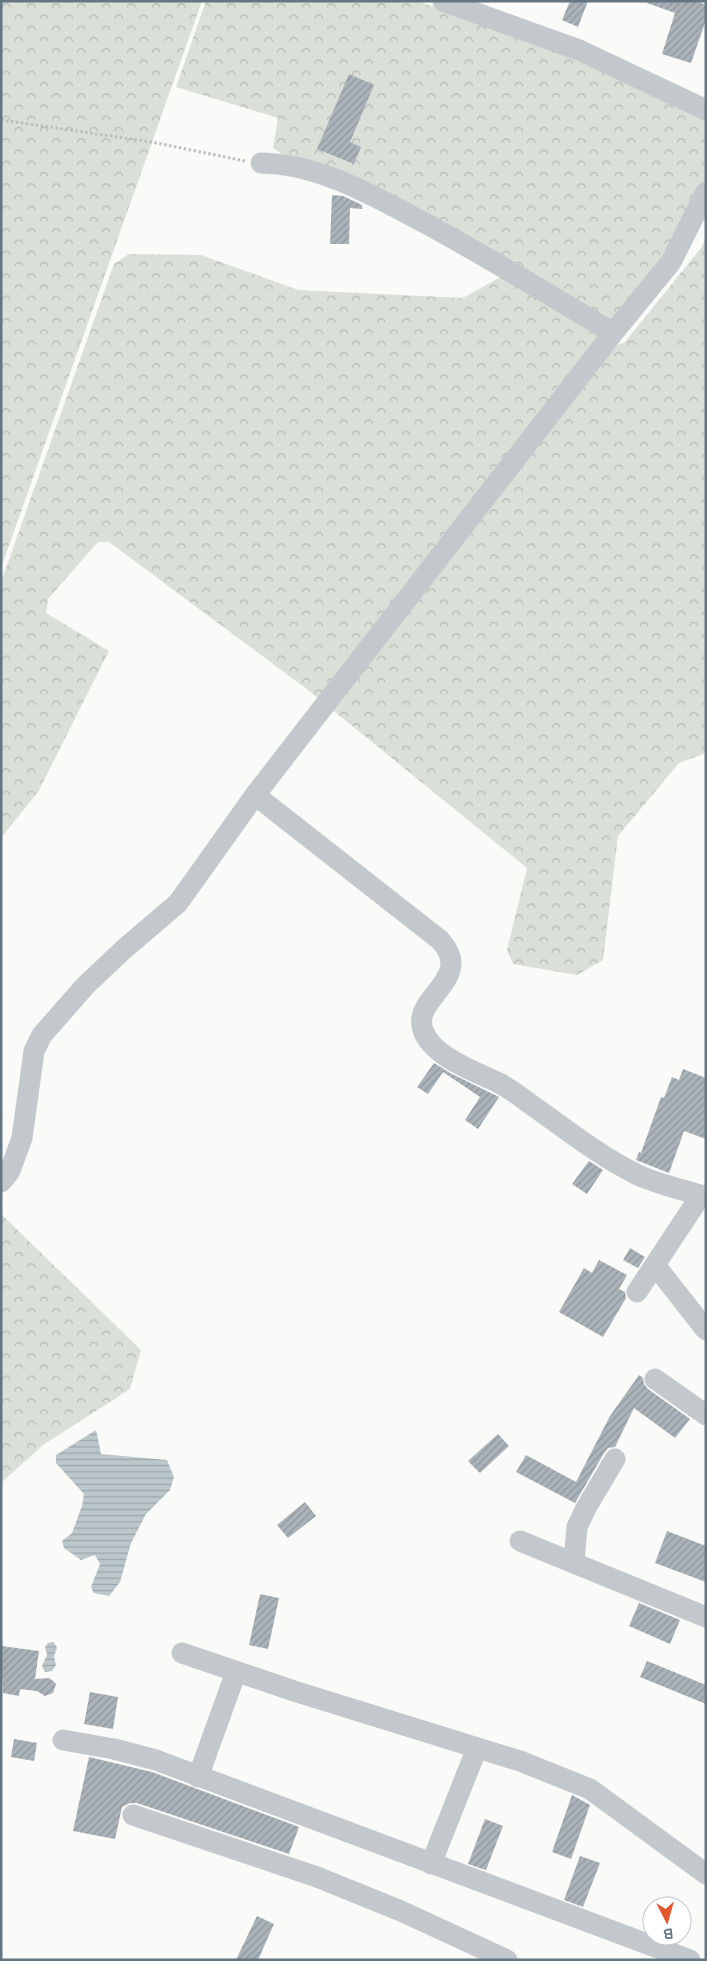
<svg xmlns="http://www.w3.org/2000/svg" width="707" height="1961" font-family="'Varela Round',sans-serif">
<style>
.forest{fill:url(#forest-crowns)}
.water{fill:url(#water-rules)}
.building{fill:url(#building-hatch)}
.lines{fill:none;stroke-linecap:round;stroke-linejoin:round}
.path{stroke:#bbbfc2;stroke-width:3;stroke-dasharray:2.5 2.5;stroke-linecap:butt}
.minor{stroke:#c3c8cc;stroke-width:21}
</style>
<defs>
<pattern id="forest-crowns" width="20" height="18" patternUnits="userSpaceOnUse" patternTransform="scale(1.25)"><rect width="20" height="18" fill="#dadfd7"/><path d="M2 6a3 3 0 1 1 6 0M12 15a3 3 0 1 1 6 0" fill="none" stroke="#b4b9b4"/></pattern>
<pattern id="water-rules" width="6" height="5" patternUnits="userSpaceOnUse" patternTransform="scale(1.25)"><rect width="6" height="5" fill="#bbc7cb"/><path d="M0 2.5h6" fill="none" stroke="#9ca6aa"/></pattern>
<pattern id="building-hatch" width="6" height="6" patternUnits="userSpaceOnUse" patternTransform="scale(1.25)"><rect width="6" height="6" fill="#aab3b9"/><path d="M-1 1l2-2M0 6l6-6M5 7l2-2" fill="none" stroke="#8e969c"/></pattern>
</defs>
<rect width="100%" height="100%" fill="#fafaf8"/>
<path class="forest" d="M1 1H202L1 568Z
M206 1H417L575 55 705 121 706 179 665 259 614 323 285 156 273 148 278 118 176 87Z
M706 237V753L679 763 618 836 603 960 577 975 513 964 507 950 527 868 308 690 109 542H98L48 599 46 613 109 651 38 792 1 838V582L114 264 129 254 201 255 298 290 463 298 506 274 615 346 625 342 701 248Z
M1 1214 141 1350 130 1389 43 1445 1 1483Z"/>
<path class="water" d="M96 1430 101 1454 167 1460 174 1477 170 1490 146 1514 131 1543 120 1582 109 1596 94 1593 91 1587 100 1564 95 1555 81 1560 64 1548 62 1541 72 1533 82 1506 84 1494 56 1463V1455Z
M54 1642 57 1648 54 1656 56 1665 52 1671 45 1672 42 1666 47 1655 45 1647 48 1643Z"/>
<path class="building" d="M570 1H588L578 27 562 20Z
M648 1H696L706 5V20L691 63 662 54 675 13 647 3Z
M349 74 374 85 350 142 361 147 354 164 317 149Z
M332 195 343 196 362 205V209L350 208 349 244H330Z
M434 1063 450 1073 499 1097 478 1129 465 1120 480 1097 443 1072 428 1094 417 1087Z
M683 1069 706 1078V1139L684 1131 669 1173 636 1160 639 1152 641 1153 661 1097 664 1098 672 1077 679 1080Z
M589 1161 603 1170 587 1194 572 1184Z
M630 1248 645 1257 638 1268 623 1260Z
M599 1260 627 1275 619 1289 625 1292 626 1298 603 1337 559 1312 584 1268 592 1273Z
M639 1375 643 1378 644 1384 648 1389 690 1419 675 1438 634 1408 615 1447 608 1448 604 1453 575 1503 516 1472 526 1455 576 1482 610 1416Z
M498 1434 509 1446 480 1473 468 1461Z
M305 1502 316 1516 288 1538 277 1525Z
M667 1531 706 1546V1582L655 1563Z
M260 1594 279 1598 268 1649 249 1645Z
M639 1603 680 1620 670 1644 629 1626Z
M1 1646 39 1651 35 1679 49 1678 53 1681 56 1684 53 1693 45 1696 37 1691 20 1689 19 1696 3 1693Z
M647 1661 706 1685V1704L640 1677Z
M90 1692 118 1697 113 1729 84 1724Z
M14 1739 37 1743 34 1761 11 1757Z
M89 1757 152 1772 299 1827 289 1854 137 1803H130L122 1807 115 1839 73 1831Z
M572 1795 590 1805 571 1859 552 1852Z
M485 1819 503 1826 486 1870 468 1864Z
M580 1856 600 1863 583 1907 564 1900Z
M257 1916 274 1924 258 1960H236Z"/>
<g class="lines">
<path class="path" d="M1 120 152 142 245 161"/>
<path class="minor" d="M443 1 579 50 706 110
M261 163C319 164 372 195 423 222 488 257 550 295 613 333
M255 795 440 940C476 979 411 997 423 1030 432 1057 475 1071 499 1083 511 1089 522 1098 533 1106 566 1129 598 1155 634 1173 652 1183 685 1190 706 1197
M1 1182 10 1171 22 1138 34 1051 42 1035 85 986 123 950 178 903 255 795 613 333 671 262 706 192
M655 1265 706 1330
M637 1292 701 1195
M655 1379 706 1415
M520 1541 706 1617
M574 1563 577 1527 586 1508 615 1459
M182 1653 294 1691 520 1761 590 1789 706 1874
M63 1740 114 1749 156 1760 690 1960
M198 1777 236 1672
M133 1815 317 1877 401 1911 507 1960
M431 1864 477 1748"/>
</g>
<rect width="707" height="1961" fill="none" stroke="#657683" stroke-width="5"/>
<g transform="translate(667 1921) rotate(174)"><circle r="24" fill="#ffffff" stroke="#c1c8cd"/>
<path d="M0-4L9 19L0 12L-9 19Z" fill="#e4572e"/>
<text y="-8" font-size="14" font-weight="bold" text-anchor="middle" fill="#657683">B</text>
</g>
</svg>
